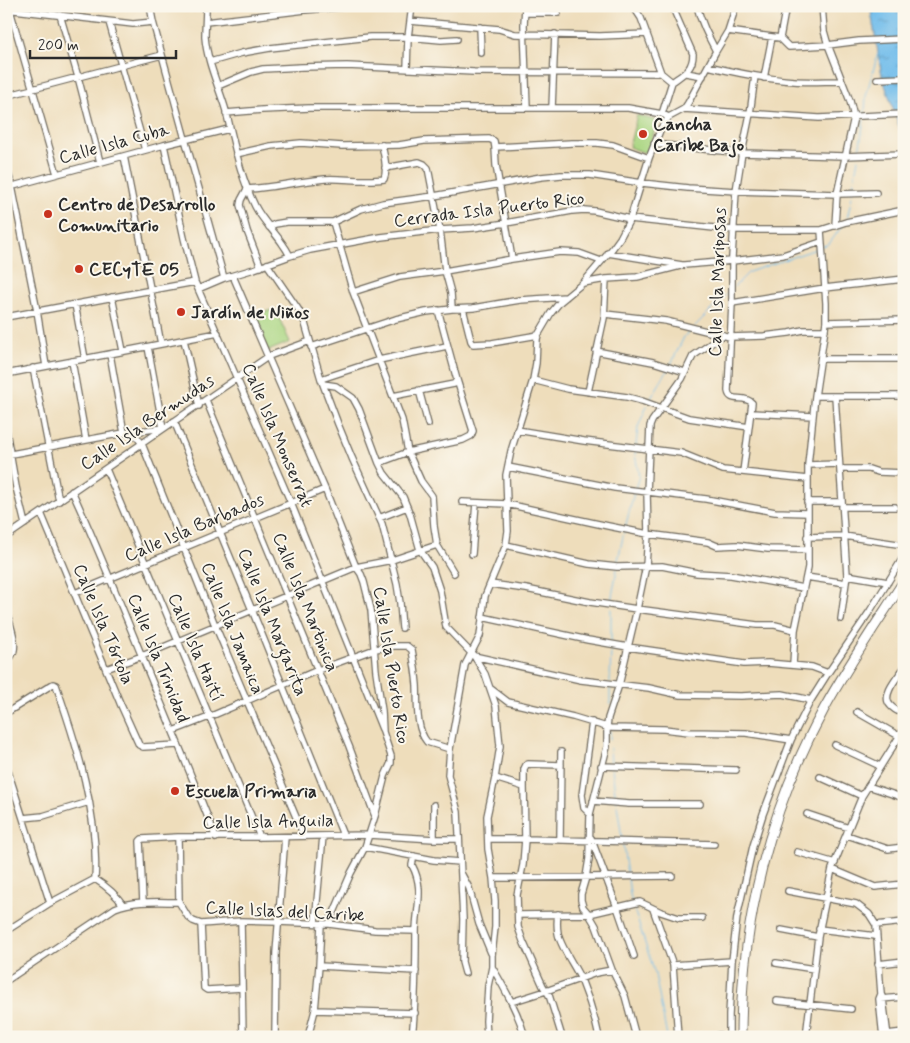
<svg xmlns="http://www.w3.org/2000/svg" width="910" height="1043" font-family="Mynerve,sans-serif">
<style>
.green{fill:#aad682;stroke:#6a8056}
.water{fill:url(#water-ripples);stroke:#4e748b}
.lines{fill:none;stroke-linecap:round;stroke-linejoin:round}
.stream{stroke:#72bdeb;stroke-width:1}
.minor-casing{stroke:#6f695d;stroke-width:8}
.highway-casing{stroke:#6f695d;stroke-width:11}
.minor{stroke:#fff;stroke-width:5.5}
.highway{stroke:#fff;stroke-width:9}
.poi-dot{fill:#c8321e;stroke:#fbf7ec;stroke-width:2}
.labels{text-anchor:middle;stroke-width:4;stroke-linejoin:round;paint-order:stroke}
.poi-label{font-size:18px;font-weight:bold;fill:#2b2b2b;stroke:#fbf7ec;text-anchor:start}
.street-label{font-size:18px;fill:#2b2b2b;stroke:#fbf7ec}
</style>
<defs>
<pattern id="water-ripples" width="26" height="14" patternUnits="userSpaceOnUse" patternTransform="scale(1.25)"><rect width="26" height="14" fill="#72bdeb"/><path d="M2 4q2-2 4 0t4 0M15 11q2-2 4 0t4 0" fill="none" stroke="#5e9abf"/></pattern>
</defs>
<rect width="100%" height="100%" fill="#fbf7ec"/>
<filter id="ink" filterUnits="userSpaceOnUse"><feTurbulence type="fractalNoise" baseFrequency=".02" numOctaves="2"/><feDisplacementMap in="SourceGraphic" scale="10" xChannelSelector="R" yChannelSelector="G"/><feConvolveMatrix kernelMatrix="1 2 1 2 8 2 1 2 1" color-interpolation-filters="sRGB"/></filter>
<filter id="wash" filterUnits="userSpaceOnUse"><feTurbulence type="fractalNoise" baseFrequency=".0096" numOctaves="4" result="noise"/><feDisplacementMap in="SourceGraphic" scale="20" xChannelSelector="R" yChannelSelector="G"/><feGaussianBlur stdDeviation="1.12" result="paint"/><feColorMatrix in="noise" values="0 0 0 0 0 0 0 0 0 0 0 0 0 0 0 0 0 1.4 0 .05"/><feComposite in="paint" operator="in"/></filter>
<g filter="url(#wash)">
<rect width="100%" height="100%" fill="#edb"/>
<path class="green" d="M637 115 657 121 648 154 629 147Z
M275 309 290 342 268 351 252 316Z"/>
<path class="water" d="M870 6H904V141L882 76Z"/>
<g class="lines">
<path class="stream" d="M865 113 866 96 878 53
M859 152 864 119
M852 192 858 159
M847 219 852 196
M823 246 829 244 842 226
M734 287 749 272 819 248
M695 326 729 292
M670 366 684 337 690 330
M650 400 668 369
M636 445 638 427 647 406
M635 489 639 476 635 454 636 449
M625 528 634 493
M617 565 624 532
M611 602 617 569
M611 642V608
M610 682 611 646
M610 704V686
M610 739V731
M610 748 611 764
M612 768 616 801
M617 805 622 838
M623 845 627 875
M628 879 630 894 632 902
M633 906 655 974 667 1037"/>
</g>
</g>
<g filter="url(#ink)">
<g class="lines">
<defs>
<path id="minor" d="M150 6 153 22 185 139 224 278
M206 6C206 16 205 27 205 37 207 62 219 87 226 111 234 143 240 176 255 206 262 220 273 230 282 243 285 247 288 252 290 256
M398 6 412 9
M525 6 524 25 527 108
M633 6 641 18 661 73 672 82 662 114
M697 6C701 23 708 36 716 51
M786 6 780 38 789 47 828 45 850 101 854 117 837 194 835 226
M822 6 824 31 828 45 859 41 904 39
M6 9 133 24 153 22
M10 10 57 174
M525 13H558
M60 15 78 77 100 162
M410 21 499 29 515 34 600 36 647 34
M109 22 145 150
M206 22 305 10 354 6
M480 27 481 53
M728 31 780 38
M210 62 242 53 270 48 370 37H408L441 40 457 39
M708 66C737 73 765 79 794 81 809 82 825 81 841 81
M407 69 408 37 412 6
M686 73 703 76
M764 78 772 37
M877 79 904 78
M672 82C683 74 693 70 693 54L672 6
M218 86 251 72 263 69 302 67 347 66 474 72 661 73
M6 96 162 55
M552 108 555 34
M684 109 819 118 904 114
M226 113 262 110 310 108H628L662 114 669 117
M654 144 742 153 844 156 904 154
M164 145 184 238 195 282 291 503 382 729
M495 147 496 165 512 259
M236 154 271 146 301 143 342 146 399 145 424 141 489 139 494 141 495 147 572 143H597L613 145 649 158
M124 156 161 344
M6 167 12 186 37 311 46 366
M385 168 419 162 424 164 428 168 440 230 445 271 451 293 452 309
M6 188 164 145 229 129
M247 189C273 188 299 181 325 179 344 178 364 182 384 179 388 169 384 155 382 145
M247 189 241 200 240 205 247 231 261 267
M333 222 353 292 402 420 408 452 421 481 432 496 434 526 437 545 454 573
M269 227 275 224 287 222H333L361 209 383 203 434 196 541 177 561 175H590L642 183 688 188 736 191 837 194 876 193
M608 253 682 265
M267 264 298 309 304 320 321 379 338 424 352 458 382 524 397 584 400 603 402 628
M233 276 325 489 356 567 361 574 364 582 371 610 376 671 382 711 383 732 391 756V763L385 776 375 816 365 847 351 873 329 924
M583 283 606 279 637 277 684 265 732 261 783 255 821 242
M198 289 224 278 254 269 290 256 310 250 381 237 440 230 473 228 506 223 572 211 584 210 595 211 630 219 733 230H821L846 222 904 210
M353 292 400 277 445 271 512 259 560 252 579 253 601 261
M112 297 123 351
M732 303 825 288 904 279
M75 304 85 359
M463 309 471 341 473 344 492 343 538 335
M605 314 666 321 730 337 764 336 789 333 803 330H825
M6 317 195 282
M826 322 904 320
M184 340 199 406
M311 347 396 319 426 312 452 309 473 308 520 300 566 297
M596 351 653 362 685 372
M110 354 124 433
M821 359H904
M72 361 86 440
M33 368 59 501
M6 374 218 333
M321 379 379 360 447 346
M533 380 568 389 627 397 642 401 689 418 749 427
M323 384 336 386 353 398 359 409 379 463 384 473 403 497 410 514 420 550 432 567 440 591 446 627 474 656 485 674 496 706 500 746 495 778 487 816 488 849 493 878 495 901V927L492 955V967L488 986 486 1021 487 1037
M419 390 428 424
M588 392 604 318 606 279
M393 396 454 384 457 380 438 310
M815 396H904
M835 396 847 575 841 619
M206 400 349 746 375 816
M751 413 813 416
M174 421 252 610 343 835
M6 430 16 487 25 524
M517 430 584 441 681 453 723 470 808 479
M133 431 142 444 215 625 304 836
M6 455 124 433 163 428 148 347
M379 463 408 452 463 440 471 436 473 431 457 380
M808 465 839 464
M508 467 615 488 706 499 775 512 807 513
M106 469 260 837
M840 469H869L878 472 904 473
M743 472 752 403C744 394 730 404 728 391L732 303V257L736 191 742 153 750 114 755 76
M72 491C99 550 123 610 147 669 170 725 194 781 216 838
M462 502 507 504 608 526 648 534 708 542 717 546 737 545 768 549 807 550
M807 502H842
M842 507H895
M41 513 120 703 139 745 143 747 178 745
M379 518 407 507
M6 537 269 356 310 341
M807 537 844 536 904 545
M506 545 589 564 617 567 662 566 697 573 731 575 803 588
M472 554 476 503
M847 575 888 582
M806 577 846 583
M490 584 526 589 590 602 637 609 757 625H775L795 630
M75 593 325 489
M6 610C9 622 19 645 12 655 11 657 8 660 6 661
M482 617 588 640 628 647 744 664 768 663 812 667 828 673
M474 656 581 680 649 688 680 695 741 696 782 694 811 700
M793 665 795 630 808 567V465L815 396 826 322V303L821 230
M904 668C898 677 881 695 890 705 893 709 899 712 904 714
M106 669 142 656 356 567 392 560 437 545
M491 689 508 702 573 717 610 728 664 729 689 732 746 733 791 740
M857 712 899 736
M6 713 53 684 56 685C77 745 99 815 95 879
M173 731 209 717 318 670 375 649 394 646H407L412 650C414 661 416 673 417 685 418 701 415 728 427 742L450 749 448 775 458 812 463 919 462 962 465 973
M835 745 880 766
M450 749 465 665 480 636 485 596 506 545 508 531 506 475 511 451 533 380 536 363 537 339 538 335 551 313 560 302 583 283 612 249 620 238 630 219 649 158 661 128 669 117 684 109 688 103 716 51 728 31 736 6
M6 765 50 903
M561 765 528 764 526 765 524 769V787L525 839 714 844
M601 766 736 770
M820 777 862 796
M495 778 524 787
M868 786 904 798
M593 801 629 804H700
M434 805V839
M590 814 584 808 582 795 592 722
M807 814 849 828
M23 818 43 816 89 802
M847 835 888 849 904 847
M178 837 179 902
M591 838 617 907 634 956
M488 839H525L523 865 517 895 518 927 523 941 543 986 549 995 562 1037
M560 840 561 752
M365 847 434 860 460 862
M797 852 835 863
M832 869 875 887 904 884
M461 873 469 888 479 924 491 953
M493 878 672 876
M95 879C106 886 116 894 123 905
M788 891 856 904 869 914 876 925 881 994 879 999 883 1037
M143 902 140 841 142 839 178 837H260L369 835 434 839H459
M653 909 673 965 678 1037
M558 914C557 920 557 927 558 933 560 947 576 967 582 982 589 999 595 1018 599 1037
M518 915 589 914 640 902 661 912 679 918H702
M241 921 243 1037
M315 923 323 836
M201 924 204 988 207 990 242 988
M876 925 904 922
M819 929 876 936
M781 930 818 937
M6 931 50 903 95 879
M776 963 814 969
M878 964 904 961
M673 965 732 961
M319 966 416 971
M492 967C505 989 518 1012 525 1037
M6 981 115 908C135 900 158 902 179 902L188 917 193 921 201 924 241 921 277 922 329 924 375 930 416 931
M881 994 883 999 888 1037
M881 999 904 997
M777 1001 851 1009
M511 1002 546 991 596 973 612 970
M315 1010 415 1013
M887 1034 904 1032
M719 1035V1037
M275 1037 276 953 285 837
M308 1037 315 1010 319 966 321 924
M412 1037C416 1002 416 968 416 933 416 908 425 889 412 865L414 856
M636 1037 625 996 612 970 596 926 589 914 583 907 581 900V894L586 877 589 859 590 814 607 747V727L608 718 619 685 637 609 646 566 648 534 647 492 650 426 652 421 682 379 693 356 723 335
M729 1037V1015L732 961 737 917 753 846 763 814 791 740 811 700 828 673 870 611 904 556
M806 1037 818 937 832 869 862 796 904 729"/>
<path id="highway" d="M741 1037C741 922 769 810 824 709 848 665 877 623 904 581"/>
</defs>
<use href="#minor" class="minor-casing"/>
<use href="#highway" class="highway-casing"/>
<use href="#minor" class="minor"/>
<use href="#highway" class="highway"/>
</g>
</g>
<g class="poi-dot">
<circle cx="643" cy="134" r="5"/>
<circle cx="48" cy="214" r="5"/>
<circle cx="79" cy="269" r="5"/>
<circle cx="181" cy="312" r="5"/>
<circle cx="175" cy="791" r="5"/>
</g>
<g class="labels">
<g class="poi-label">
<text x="653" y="130">Cancha<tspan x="653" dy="21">Caribe Bajo</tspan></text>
<text x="58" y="210">Centro de Desarrollo<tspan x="58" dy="21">Comunitario</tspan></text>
<text x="89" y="275">CECyTE 05</text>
<text x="191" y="318">Jardín de Niños</text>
<text x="185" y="797">Escuela Primaria</text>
</g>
<g class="street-label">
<text transform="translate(114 143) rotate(-15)" y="6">Calle Isla Cuba</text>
<text transform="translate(489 209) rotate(-7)" y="6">Cerrada Isla Puerto Rico</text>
<text transform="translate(717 282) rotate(-88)" y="6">Calle Isla Mariposas</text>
<text transform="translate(147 422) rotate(-34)" y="6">Calle Isla Bermudas</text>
<text transform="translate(278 435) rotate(67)" y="6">Calle Isla Monserrat</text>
<text transform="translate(194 527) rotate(-23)" y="6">Calle Isla Barbados</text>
<text transform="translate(306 602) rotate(68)" y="6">Calle Isla Martinica</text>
<text transform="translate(273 622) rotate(68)" y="6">Calle Isla Margarita</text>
<text transform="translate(104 624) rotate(67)" y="6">Calle Isla Tórtola</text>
<text transform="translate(233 628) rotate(68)" y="6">Calle Isla Jamaica</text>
<text transform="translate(196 647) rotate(67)" y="6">Calle Isla Haití</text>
<text transform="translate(159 658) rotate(68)" y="6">Calle Isla Trinidad</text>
<text transform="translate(392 665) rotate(81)" y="6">Calle Isla Puerto Rico</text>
<text transform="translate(268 821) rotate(-1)" y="6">Calle Isla Anguila</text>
<text transform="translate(285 911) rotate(3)" y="6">Calle Islas del Caribe</text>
</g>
</g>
<rect width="910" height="1043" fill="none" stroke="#fbf7ec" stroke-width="25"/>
<path d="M30 50v8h146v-8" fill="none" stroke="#2b2b2b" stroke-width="2.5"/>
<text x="38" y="50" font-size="15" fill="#2b2b2b" stroke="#fbf7ec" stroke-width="4" paint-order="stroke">200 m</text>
</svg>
